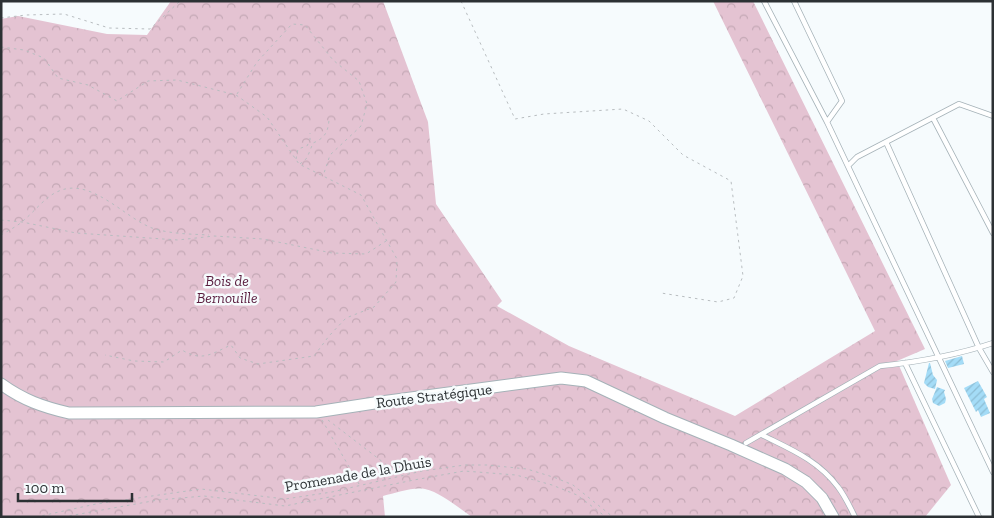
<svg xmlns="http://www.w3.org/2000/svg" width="994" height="518" font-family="'Zilla Slab',serif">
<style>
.forest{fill:url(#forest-crowns)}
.building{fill:url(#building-hatch)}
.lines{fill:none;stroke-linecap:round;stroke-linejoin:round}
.service-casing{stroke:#a5b2b8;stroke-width:6}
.tertiary-casing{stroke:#a5b2b8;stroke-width:13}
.path{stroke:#b8bdc0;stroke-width:1;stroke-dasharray:2.5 4;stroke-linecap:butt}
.service{stroke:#fff;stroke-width:4.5}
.tertiary{stroke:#fff;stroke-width:11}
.labels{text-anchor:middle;stroke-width:5;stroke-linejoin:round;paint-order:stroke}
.park-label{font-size:15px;font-style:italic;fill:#591c3e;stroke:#f6fbfd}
.street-label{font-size:15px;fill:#2c3134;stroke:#f6fbfd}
</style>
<defs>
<pattern id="forest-crowns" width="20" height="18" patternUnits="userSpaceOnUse" patternTransform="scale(1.25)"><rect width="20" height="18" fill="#e4c3d2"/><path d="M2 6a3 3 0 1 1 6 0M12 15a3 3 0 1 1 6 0" fill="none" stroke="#c4a8b5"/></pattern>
<pattern id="building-hatch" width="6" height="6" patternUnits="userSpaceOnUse" patternTransform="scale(1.25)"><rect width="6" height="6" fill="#a4dcf7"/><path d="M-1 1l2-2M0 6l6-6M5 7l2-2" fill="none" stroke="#8dbdd4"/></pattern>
</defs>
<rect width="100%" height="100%" fill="#f6fbfd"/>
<path class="forest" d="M171 1H383L428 122 436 204 502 301 497 306 569 346 735 416 875 331 713 1H753L925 349 897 361 951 485 925 517H472C459 508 440 492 425 489 412 487 396 493 383 496L385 517H1V19L18 16 107 34 147 35Z"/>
<path class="building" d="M962 356 964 364 948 368 945 361Z
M929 363H930L933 375 937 380 935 389 928 387 924 383Z
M978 381 987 397 984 399 990 413 981 417 978 410 976 412 964 388Z
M937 387 945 390 944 392 946 399 945 403 939 406 933 403 932 399Z"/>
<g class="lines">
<defs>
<path id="service" d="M764 1 827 122 993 472
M794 1 842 101 827 122
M933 118 993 233
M886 142 979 348 993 372
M848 166 857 157 959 104 993 116
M905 363 979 517
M762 435C790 449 818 460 838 487 845 496 850 507 855 517
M746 443 880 366C918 362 957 355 993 343"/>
<path id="tertiary" d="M1 384C23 400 43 407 69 413L316 412 381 402 561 378 586 381 665 418 731 445 785 469 806 482 822 498 833 517"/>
</defs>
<use href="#service" class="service-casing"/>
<use href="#tertiary" class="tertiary-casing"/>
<path class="path" d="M461 1 515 119 544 114 623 109 649 121 683 155 731 181 743 276 734 298 718 302 661 293
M1 18 26 15 64 14 109 28 150 29 180 1
M1 47 24 50 44 58 58 78 88 85 117 101 148 81 177 80 236 95 267 117 299 164 361 195 397 259 396 282 374 307 346 318 329 336 314 356 258 364 240 358 231 345C211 354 202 362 182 350L164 362 134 361 105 355
M237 94 257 62 292 24 305 25 333 60 359 81 367 104 361 126 330 155 323 176
M296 159 298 149 307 146 310 140V133
M300 164 307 158 313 143C325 138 328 132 329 120
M1 220 22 222 76 233 178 240 214 236 263 239 332 253 366 254 386 241
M1 235C9 230 18 226 24 220 35 211 46 196 59 191 91 177 125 218 152 228 170 234 190 234 209 235
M322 420 359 484
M328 420 388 466 410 473
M36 517 96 504 201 489 285 499 332 492 422 471 465 465H487L527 469 556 478 573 485 613 517
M63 517 158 500 204 496 285 506 414 480 464 471 516 475 552 485 577 495 606 517"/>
<use href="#service" class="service"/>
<use href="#tertiary" class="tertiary"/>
</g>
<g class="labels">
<g class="park-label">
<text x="227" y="286">Bois de<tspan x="227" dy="17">Bernouille</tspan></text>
</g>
<g class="street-label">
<text transform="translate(434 396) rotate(-7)" y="5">Route Stratégique</text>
<text transform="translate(358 474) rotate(-10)" y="5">Promenade de la Dhuis</text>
</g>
</g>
<rect width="994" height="518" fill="none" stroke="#2c3134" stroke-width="5"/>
<path d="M18 493v8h114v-8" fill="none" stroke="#2c3134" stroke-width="2.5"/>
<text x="25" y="493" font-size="15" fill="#2c3134" stroke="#f6fbfd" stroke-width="4" paint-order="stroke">100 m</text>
</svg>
